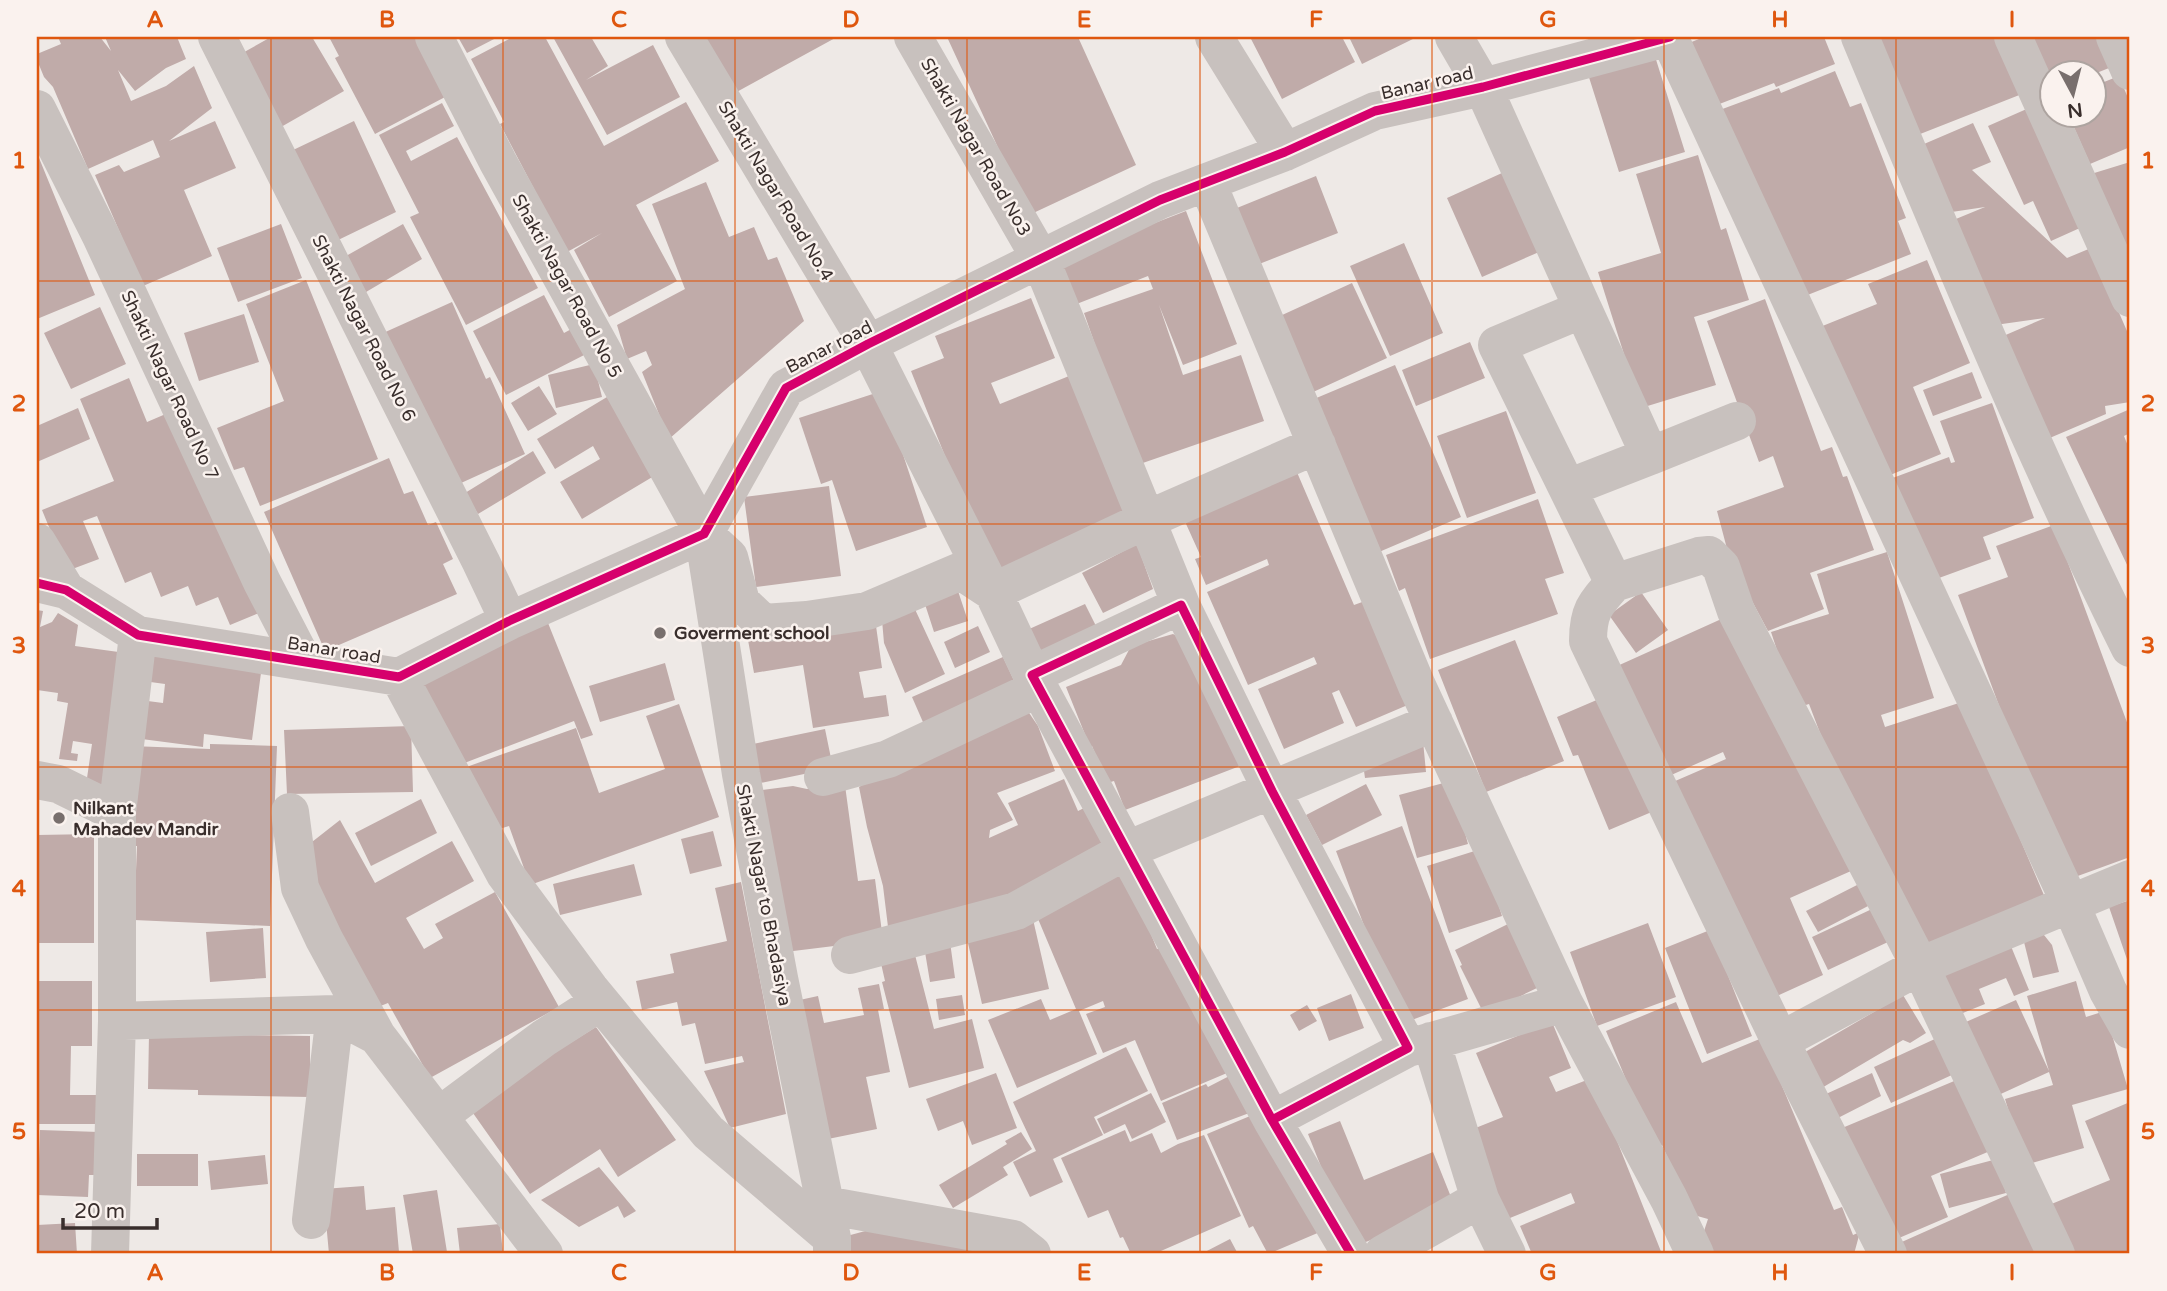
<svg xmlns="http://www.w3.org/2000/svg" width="2167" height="1291" font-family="'Varela Round',sans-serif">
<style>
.building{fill:#c0aba9}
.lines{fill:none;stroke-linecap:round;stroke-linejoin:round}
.minor{stroke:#c8c1be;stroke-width:38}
.cycleway-casing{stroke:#faf2ee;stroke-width:13}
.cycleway{stroke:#d6006c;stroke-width:9}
.grid{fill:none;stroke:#df570e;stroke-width:2;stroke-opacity:0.55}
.poi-dot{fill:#786f6d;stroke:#faf2ee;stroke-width:2.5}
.labels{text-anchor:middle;stroke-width:5;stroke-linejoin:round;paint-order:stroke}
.street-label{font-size:18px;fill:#392e2c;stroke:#faf2ee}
.poi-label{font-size:18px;font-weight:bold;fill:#392e2c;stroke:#faf2ee;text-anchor:start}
.neatline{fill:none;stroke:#df570e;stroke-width:2.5}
.grid-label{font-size:23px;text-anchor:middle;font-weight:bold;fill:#df570e}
</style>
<rect width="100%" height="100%" fill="#eee9e6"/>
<path class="building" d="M58 37H100L111 51 105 37H177L186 59 166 68 135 91 118 70 131 101 166 86 194 66 212 108 169 141 215 121 236 168 184 190 212 256 143 286 95 175 119 165 124 172 160 157 153 140 88 169 53 87 44 77 37 60V54L61 44Z
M271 37H312L344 91 281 127 239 55Z
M329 37H415L447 96 375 134 335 58 339 56Z
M458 37H498L467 53Z
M513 37H545L604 146 686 102 719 161 636 205 677 281 609 317 574 250 602 233 567 252 500 124 504 122 471 59Z
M553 37H591L608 66 586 80 653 45 680 97 607 135Z
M702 37H837L722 100Z
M947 37H1078L1136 165 1029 215Z
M1250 37H1342L1355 62 1282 99Z
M1349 37H1417L1362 64Z
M1704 37H1824L1835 64 1776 87 1774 83 1709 108 1684 45Z
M1864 37H2007L2027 92 1910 138Z
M2027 37H2109L2119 64 2094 74H2052V93Z
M1653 50 1685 152 1619 172 1587 71Z
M1835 71 1850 107 1861 103 1906 218 1898 221 1911 254 1800 298 1717 111 1779 88 1781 93Z
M2119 76 2130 103V147L2090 164 2069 116H2094V86Z
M442 103 454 126 406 151 411 161 457 137 538 288 466 325 410 217 419 213 379 135Z
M2038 104 2091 223 2051 241 2033 201 2024 205 1988 126Z
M354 121 396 212 334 242 291 151Z
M1973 123 1991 162 1972 170 2067 258 2091 248 2130 338V402L2105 406 2106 414 2045 440 2001 337 2045 318 1995 325 1951 221 1985 207 1945 213 1917 147Z
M37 153 95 295 37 319Z
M1698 155 1721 230 1726 228 1749 300 1694 317 1716 385 1641 408 1598 272 1661 253 1636 174Z
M2130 162V271L2091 174Z
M1502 173 1539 252 1482 277 1447 198Z
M1316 176 1338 233 1254 266 1232 210Z
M706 182 729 237 754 227 768 260 777 257 804 321 669 439 642 372 652 365 646 351 627 359 617 325 685 289 652 204Z
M1186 211 1237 344 1183 365 1159 305 1183 375 1241 355 1264 421 1137 465 1084 313 1153 289 1148 276 1069 307 1051 263Z
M281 224 302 278 238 302 217 248Z
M403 224 422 259 366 292 346 256Z
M1404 243 1443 333 1390 356 1350 266Z
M1927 260 1970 363 1913 387 1941 454 1883 478 1820 327 1877 304 1868 284Z
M306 280 378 459 260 506 244 467 234 470 217 428 284 401 246 304Z
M1352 283 1387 358 1311 393 1280 316Z
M544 295 564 333 577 326 590 352 506 395 473 331Z
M1031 298 1055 358 991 383 1000 404 1074 374 1132 521 993 576 911 371 944 358 935 336Z
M1765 299 1821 451 1832 447 1843 477 1847 476 1874 550 1810 573 1824 609 1768 631 1730 560 1717 511 1784 487 1773 456 1759 462 1707 321Z
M452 302 486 379 490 377 525 454 450 488 381 334Z
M100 307 126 364 71 389 44 333Z
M244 314 259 362 199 381 184 333Z
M1470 342 1485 378 1416 406 1402 370Z
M594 364 602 397 556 408 548 375Z
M1395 365 1461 517 1379 552 1314 399Z
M1972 372 1982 398 1933 416 1923 390Z
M129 378 147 422 175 410 259 613 230 625 218 597 196 606 188 586 161 597 151 572 125 583 97 516 83 521 99 559 67 571 42 510 114 481 80 399Z
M539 386 557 414 528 431 511 403Z
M882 391 927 527 856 551 832 480 821 484 799 418Z
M607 397 654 476 582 519 560 482 600 459 593 446 555 469 537 439Z
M1992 403 2034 518 1983 537 1991 559 1928 582 1890 479 1949 457 1951 463 1955 462 1940 421Z
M78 408 90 439 37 462V426Z
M2130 409V433L2124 436 2130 451V571L2066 437Z
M1506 411 1536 493 1467 518 1437 436Z
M533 451 546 473 478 514 465 493Z
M389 458 404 494 413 491 428 525 436 522 453 559 443 564 457 594 325 651 264 512Z
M1293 463 1354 605 1365 601 1410 704 1356 727 1339 690 1332 693 1344 723 1284 749 1258 689 1317 664 1314 657 1248 685 1207 592 1269 565 1267 559 1206 585 1195 559 1201 557 1182 515Z
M829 486 841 576 756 587 744 497Z
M1538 499 1564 573 1545 579 1558 614 1430 659 1405 588 1399 591 1386 555Z
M2054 525 2128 725 2130 724V857L2064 881 1958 595 2008 577 1996 546Z
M1137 544 1153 589 1103 613 1082 573Z
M1887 552 1934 698 1881 715 1885 727 1962 702 2046 900 1929 946 1852 817 1809 704 1796 708 1771 632 1829 614 1817 574Z
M956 585 968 621 934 632 922 595Z
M1641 592 1668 630 1636 653 1609 615Z
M1085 604 1097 628 1037 658 1027 630Z
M913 605 945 674 905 693 884 643 882 620Z
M37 610 43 611 40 627 52 622 58 613 78 625 75 646 133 654 112 790 87 778 92 744 73 741 71 753 78 754 77 761 59 759 68 703 57 701 58 693 37 690Z
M1728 616 1851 871 1790 898 1823 975 1768 1000 1666 785 1726 759 1723 752 1660 780 1615 667Z
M875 619 882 668 859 672 864 698 886 695 889 716 813 728 803 665 754 673 748 640Z
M548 623 593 735 581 739 574 721 454 767 412 675Z
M978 626 990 652 955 668 944 642Z
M143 629 263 658 252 740 204 734 203 747 134 738 140 700 163 703 165 684 136 680Z
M1173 634 1182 639 1240 766 1125 810 1114 781 1107 783 1092 746 1090 747 1066 687 1121 665 1131 646Z
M1515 640 1564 761 1486 792 1438 670Z
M1003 657 1018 689 926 729 912 697Z
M665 663 675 700 600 722 589 686Z
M1606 696 1654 811 1609 830 1578 755 1573 756 1557 717Z
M679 704 719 817 530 885 509 826 496 830 458 770 576 728 599 793 665 769 646 716Z
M1025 707 1038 726 1055 771 997 793 1013 820 990 830 989 838 1018 825 1008 803 1064 779 1078 811 1090 805 1109 849 1024 889 889 935 883 886 867 827 859 787 886 772Z
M411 726 413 792 287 794 284 730Z
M825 729 833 768 751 785 743 746Z
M1423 741 1426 772 1365 778 1363 764Z
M210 744 277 746 270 926 134 920 137 846H126L131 746 210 749Z
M844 778 858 881 875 879 883 940 777 953 753 791 793 786 807 789Z
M1451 781 1468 844 1417 858 1399 795Z
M1366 784 1382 815 1322 845 1306 815Z
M421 799 437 833 371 866 355 833Z
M340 820 375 883 452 841 474 881 406 918 424 949 443 938 435 924 495 892 559 1007 430 1078 388 1003 378 1007 347 950 303 849Z
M1402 826 1468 999 1401 1024 1336 851Z
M713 831 722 866 690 874 681 839Z
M94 834V943H37V835Z
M1481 849 1502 916 1449 933 1427 866Z
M634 864 642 895 560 915 553 884Z
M1124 868 1157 949 1172 943 1227 1073 1161 1101 1135 1040 1103 1053 1086 1014 1105 1007 1103 1001 1079 1011 1097 1054 1017 1088 988 1020 1041 999 1050 1020 1076 1009 1033 907Z
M741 882 786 1114 730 1128 704 1071 744 1062 742 1056 705 1064 695 1023 682 1026 677 1002 642 1010 636 981 674 973 670 954 727 941 715 888Z
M1859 884 1870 905 1818 932 1806 911Z
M2130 900V968L2109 907Z
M1872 909 1888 942 1828 970 1812 937Z
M1032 915 1049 989 982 1004 965 930Z
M1648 923 1676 997 1597 1026 1570 952Z
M1508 924 1539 987 1484 1014 1460 966 1462 965 1455 950Z
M263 928 266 978 210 982 206 932Z
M1710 930 1752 1036 1707 1054 1665 948Z
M2040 930 2052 945 2059 972 2033 978 2022 934Z
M2008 939 2029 990 2014 996 2006 978 1979 989 1985 1004 1953 1017 1934 968Z
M950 942 955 978 930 982 924 946Z
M914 951 934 1029 972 1019 984 1068 909 1088 882 982 885 981 880 959Z
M37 981H92V1046H71L70 1095H101L100 1124H37Z
M2076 981 2086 1017 2105 1011 2128 1089 2072 1105 2084 1148 2025 1165 2005 1099 2053 1085 2049 1072 1992 1098 1959 1025 2016 1000 2049 1071 2027 996Z
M879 984 884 1009 878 1010 890 1072 866 1077 877 1129 823 1140 795 1001 818 996 824 1023 864 1015 858 988Z
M1351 994 1364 1028 1329 1041 1317 1008Z
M962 995 965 1015 939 1020 936 999Z
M1903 995 1926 1033 1910 1043 1903 1040 1820 1089 1800 1055Z
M1676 1002 1702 1063 1762 1038 1834 1210 1842 1207 1853 1235 1860 1232 1854 1254H1712L1703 1234 1708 1219 1683 1212 1681 1189 1662 1145 1654 1148 1606 1031Z
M1307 1005 1317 1021 1299 1031 1290 1015Z
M1552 1022 1571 1068 1549 1077 1556 1092 1592 1078 1662 1254H1532L1520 1226 1575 1203 1571 1193 1505 1220 1468 1131 1503 1117 1476 1053Z
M596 1027 676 1140 618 1177 600 1149 530 1194 468 1106Z
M149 1034 310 1036V1097L198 1095V1090L148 1089Z
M1937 1038 1954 1074 1891 1103 1874 1067Z
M1126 1047 1148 1091 1094 1117 1103 1135 1053 1159 1063 1182 1030 1197 1013 1162 1036 1151 1013 1102Z
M1239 1071 1260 1109 1177 1140 1162 1103 1206 1084 1208 1087Z
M996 1073 1017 1128 972 1145 963 1121 938 1131 926 1099Z
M1872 1073 1881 1096 1834 1120 1826 1094Z
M1959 1079 1990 1151 1931 1176 1948 1217 1892 1241 1835 1131Z
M1151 1093 1166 1122 1132 1139 1125 1124 1104 1134 1097 1119Z
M2130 1102V1254H2070L2049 1205 2110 1180 2085 1121Z
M1262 1111 1327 1229 1268 1254 1253 1226 1249 1228 1207 1134Z
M1340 1121 1364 1180 1433 1152 1455 1207 1353 1247 1308 1134Z
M40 1130 99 1132 98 1175H89L88 1197 37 1195V1159H39Z
M1125 1130 1130 1142 1152 1133 1161 1153 1178 1144 1204 1135 1241 1216 1154 1254H1131L1123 1237 1120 1238 1108 1210 1088 1218 1061 1158Z
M1021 1132 1032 1149 1003 1167 1008 1175 953 1208 939 1185 1007 1144 1005 1141Z
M137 1154H198V1186H137Z
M265 1155 268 1184 211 1190 208 1161Z
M1997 1159 2006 1193 1949 1208 1940 1174Z
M599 1167 636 1211 624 1218 618 1206 579 1227 541 1200Z
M364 1186 366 1210 395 1207 399 1252 329 1254 323 1189Z
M437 1190 447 1252 413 1254 403 1195Z
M2014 1192 2042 1254H1899L1895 1245Z
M75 1223 77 1254H37V1225Z
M500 1224 503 1254H460L457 1228Z
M884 1226 1015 1254H848L843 1237Z
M1230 1239 1238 1254H1201Z"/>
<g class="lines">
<path class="minor" d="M217 37 481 562 509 621
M434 37 498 162 704 534 729 557 741 602 763 623 807 620 867 611 961 571 993 592 1146 520 1317 445
M684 37 868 344 993 592 1032 675
M913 37 1040 258 1181 605
M1214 37 1285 152
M1454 37 1483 87 1583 309 1497 345 1614 583C1595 604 1588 611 1588 641L1780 1041 1888 1254
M1669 37 2071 905 2108 991 2130 1030
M1860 37C1946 242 2030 448 2130 648
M2013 37 2130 298
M2115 37 2130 71
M37 109 101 236 262 582 303 661
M1207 182 1417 686 1564 1003 1669 1199 1695 1254
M1650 456 1737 421
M1568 488 1650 456 1583 309
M37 542 66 590
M707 557 741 774 779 978 832 1238V1254
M37 583 66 590 138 635 399 677 509 621 704 534 786 388 868 344 1160 200 1285 152 1375 111 1483 87 1670 37
M1614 583 1699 556 1709 555 1721 567 1736 611 1920 966 2056 1254
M399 677 505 874 590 989 708 1132 832 1238
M823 777 888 759 1039 688
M37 780 58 784 117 813
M290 812 300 888 324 939 377 1036
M850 955 1016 911 1127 850 1434 722
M117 1021 335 1014 377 1036 544 1254
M1431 1041 1480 1199
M1780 1041 1920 966 2130 879
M1408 1048 1564 1003
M439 1116 544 1038 600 1002
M1272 1120 1408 1048 1272 791 1181 605 1032 675 1272 1120 1351 1254
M825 1205 1013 1239 1032 1254
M311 1220 335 1014
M110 1254 117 1021V813L138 635
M1383 1254 1480 1199 1507 1254"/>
<defs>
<path id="cycleway" d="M37 583 66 590 138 635 399 677 509 621 704 534 786 388 868 344 1160 200 1285 152 1375 111 1483 87 1670 37
M1272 1120 1408 1048 1272 791 1181 605 1032 675 1272 1120 1351 1254"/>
</defs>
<use href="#cycleway" class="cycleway-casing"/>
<use href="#cycleway" class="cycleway"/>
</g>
<path class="grid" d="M271 37V1254M503 37V1254M735 37V1254M967 37V1254M1200 37V1254M1432 37V1254M1664 37V1254M1896 37V1254M37 281H2130M37 524H2130M37 767H2130M37 1010H2130"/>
<g class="poi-dot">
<circle cx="660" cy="633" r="7"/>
<circle cx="59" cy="818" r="7"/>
</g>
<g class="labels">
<g class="street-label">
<text transform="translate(1427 83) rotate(-13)" y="6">Banar road</text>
<text transform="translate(976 147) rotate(60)" y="6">Shakti Nagar Road No3</text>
<text transform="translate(776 191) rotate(59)" y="6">Shakti Nagar Road No.4</text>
<text transform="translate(567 286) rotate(61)" y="6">Shakti Nagar Road No 5</text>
<text transform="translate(364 328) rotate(63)" y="6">Shakti Nagar Road No 6</text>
<text transform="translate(829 347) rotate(-27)" y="6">Banar road</text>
<text transform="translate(170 385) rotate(65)" y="6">Shakti Nagar Road No 7</text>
<text transform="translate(334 650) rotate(9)" y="6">Banar road</text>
<text transform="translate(764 895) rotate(79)" y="6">Shakti Nagar to Bhadasiya</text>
</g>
<g class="poi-label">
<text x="674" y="639">Goverment school</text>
<text x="73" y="814">Nilkant<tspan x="73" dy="21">Mahadev Mandir</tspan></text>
</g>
</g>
<rect width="2167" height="1291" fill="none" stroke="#faf2ee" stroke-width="77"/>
<g transform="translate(2073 94) rotate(173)"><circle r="33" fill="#faf2ee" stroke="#ada4a0" stroke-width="2"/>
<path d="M0-5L12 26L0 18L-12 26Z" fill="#786f6d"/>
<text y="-10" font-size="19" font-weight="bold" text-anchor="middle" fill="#392e2c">N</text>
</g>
<path d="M63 1218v10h94v-10" fill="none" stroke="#392e2c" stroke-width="3.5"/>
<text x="74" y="1218" font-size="21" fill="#392e2c" stroke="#faf2ee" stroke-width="5" paint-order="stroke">20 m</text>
<rect x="38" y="38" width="2090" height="1214" class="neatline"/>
<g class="grid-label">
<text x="155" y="27">A</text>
<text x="387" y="27">B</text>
<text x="619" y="27">C</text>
<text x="851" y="27">D</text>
<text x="1084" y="27">E</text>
<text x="1316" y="27">F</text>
<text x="1548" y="27">G</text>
<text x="1780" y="27">H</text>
<text x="2012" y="27">I</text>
<text x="19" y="168">1</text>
<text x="2148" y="168">1</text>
<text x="19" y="411">2</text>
<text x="2148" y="411">2</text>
<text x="19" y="653">3</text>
<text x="2148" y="653">3</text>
<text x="19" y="896">4</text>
<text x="2148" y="896">4</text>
<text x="19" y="1139">5</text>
<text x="2148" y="1139">5</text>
<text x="155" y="1280">A</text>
<text x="387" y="1280">B</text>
<text x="619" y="1280">C</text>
<text x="851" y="1280">D</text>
<text x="1084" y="1280">E</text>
<text x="1316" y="1280">F</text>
<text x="1548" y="1280">G</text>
<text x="1780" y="1280">H</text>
<text x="2012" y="1280">I</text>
</g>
</svg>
